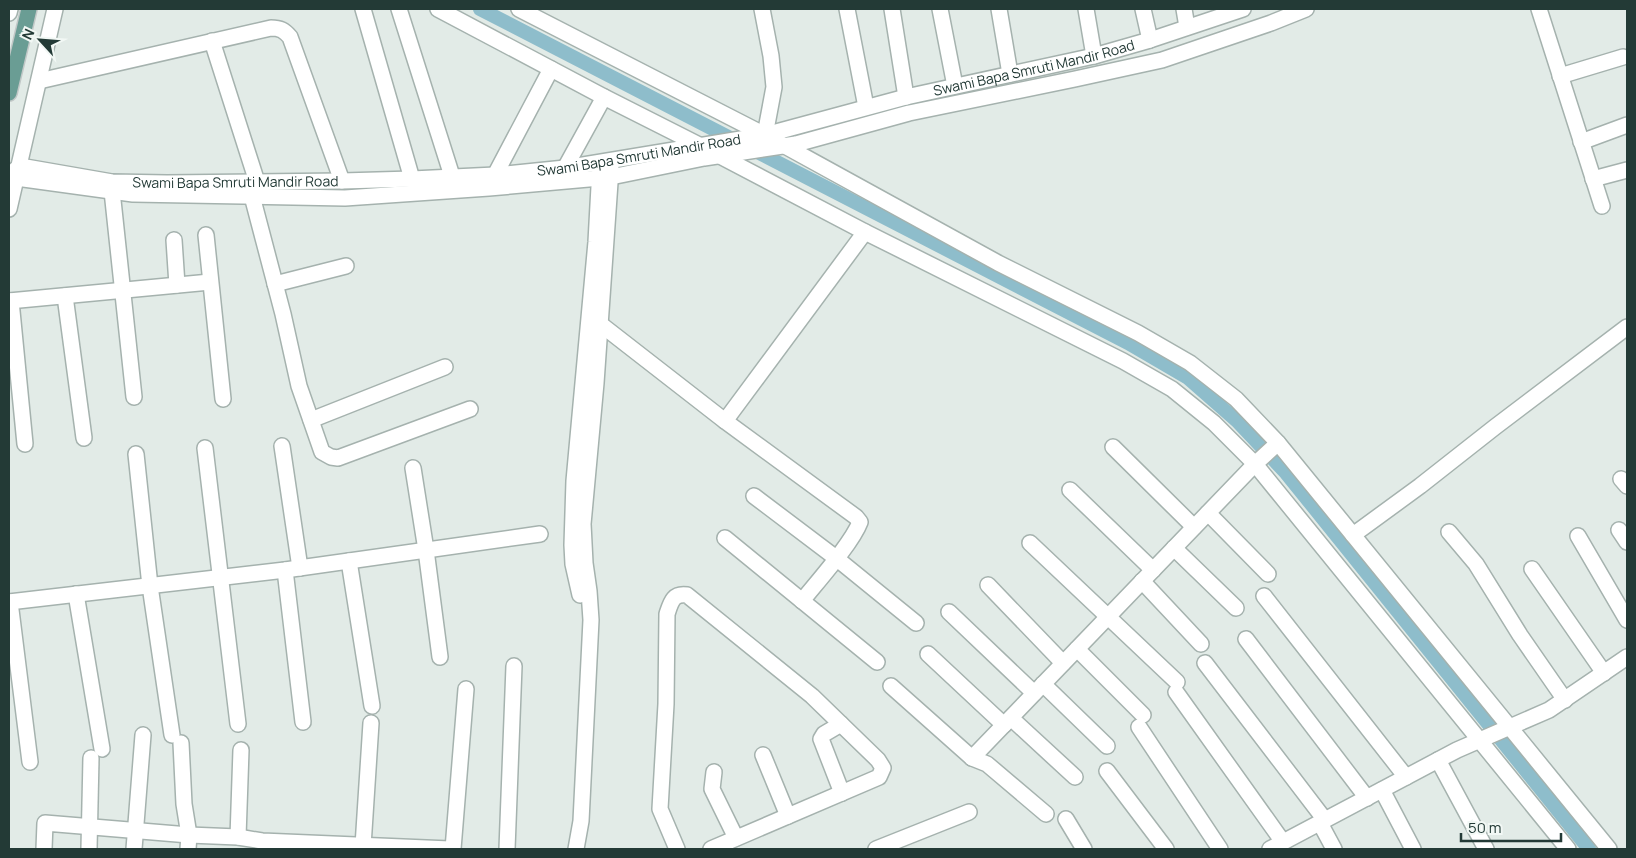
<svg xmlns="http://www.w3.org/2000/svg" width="1636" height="858" font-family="Manrope,sans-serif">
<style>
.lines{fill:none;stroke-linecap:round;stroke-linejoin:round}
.canal{stroke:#8ebdcb;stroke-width:14}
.minor-casing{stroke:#a5b2ae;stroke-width:18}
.major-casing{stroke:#c1c8c7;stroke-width:18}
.minor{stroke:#fff;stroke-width:15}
.major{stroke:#6a9d94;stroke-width:15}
.labels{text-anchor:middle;stroke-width:4;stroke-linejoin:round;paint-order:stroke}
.street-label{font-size:14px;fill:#233a36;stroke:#f2f8f5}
</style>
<rect width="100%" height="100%" fill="#e2ebe7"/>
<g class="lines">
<path class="canal" d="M480 9 1128 343 1188 378 1237 421 1286 473 1589 849"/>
<defs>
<g id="minor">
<path d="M363 9 412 179"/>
<path d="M399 9 452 176"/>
<path d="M438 9 604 97 701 146 865 232 1123 361 1172 389 1214 423 1255 464 1568 849"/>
<path d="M519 9 765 135 998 263 1138 333 1190 363 1236 399 1278 443 1609 849"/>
<path d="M762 9 771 56 774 87 765 135"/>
<path d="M847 9 866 107"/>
<path d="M892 9 906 97"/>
<path d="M940 9 955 86"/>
<path d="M999 9 1010 74"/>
<path d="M1086 9 1094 56"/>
<path d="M1143 9 1150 40"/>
<path d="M1184 9 1187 27"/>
<path d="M1539 9 1602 206"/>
<path d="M9 13 10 9"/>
<path d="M212 41 257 182"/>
<path d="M1560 76 1623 57"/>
<path d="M39 81 271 28C280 28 284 30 290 37L342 181"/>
<path d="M1581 142 1627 125"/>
<path d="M565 168 604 97"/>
<path id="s1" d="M9 175 20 166 112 182 167 183 342 181 412 179 495 175 565 168 765 135 906 97 1094 56 1150 40 1243 9"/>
<path d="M495 175 551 69"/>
<path d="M9 177 133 194 345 198 489 188 611 177 704 158 796 144 909 113 1075 79 1162 60 1271 23 1306 9"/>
<path d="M1593 179 1627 170"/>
<path d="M112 191 134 397"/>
<path d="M252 196 283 314 299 386 322 452 331 457 338 458 470 409"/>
<path d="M9 209 55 9"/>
<path d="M206 235 223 399"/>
<path d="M174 240 177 285"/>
<path d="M275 284 346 266"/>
<path d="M65 296 84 438"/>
<path d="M9 301 210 282"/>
<path d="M11 301 25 444"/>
<path d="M592 320 599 323 725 421 856 517 860 522C852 543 818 581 802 601"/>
<path d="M311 420 445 367"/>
<path d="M725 421 865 232"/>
<path d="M282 446 300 568"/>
<path d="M1113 447 1194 527"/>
<path d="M205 448 238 724"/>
<path d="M136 454 150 586 172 735"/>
<path d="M413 468 426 550 440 657"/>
<path d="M1621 479 1627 486"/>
<path d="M1070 490 1153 570"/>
<path d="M754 496 836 558 916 623"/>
<path d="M1208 513 1268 574"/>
<path d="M1619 530 1627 542"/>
<path d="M1449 532 1476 564 1520 635 1565 700"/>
<path d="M1353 535 1420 486 1495 427 1627 327"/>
<path d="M1578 536 1627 620"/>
<path d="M725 538 877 662"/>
<path d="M1030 543 1177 682"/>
<path d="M1174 548 1236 608"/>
<path d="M349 561 372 706"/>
<path d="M1532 569 1604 673"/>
<path d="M285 570 303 722"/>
<path d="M1142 581 1201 644"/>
<path d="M988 585 1063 663"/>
<path d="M76 594 102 749"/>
<path d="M580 595 573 564 572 545 574 481 596 242 600 168"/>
<path d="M1264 596 1406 777"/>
<path d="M9 602 285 570 540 534"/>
<path d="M10 602 30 762"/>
<path d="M949 612 1034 693"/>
<path d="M1246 639 1367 798"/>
<path d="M1077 649 1143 715"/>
<path d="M928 654 1004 725"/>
<path d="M1205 663 1325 820"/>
<path d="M1043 684 1107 746"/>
<path d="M891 686 972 758 987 764 1046 814"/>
<path d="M1176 692 1283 842"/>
<path d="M1011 718 1075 777"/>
<path d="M841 724 824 734 821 739 842 793"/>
<path d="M1139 727 1220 849"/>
<path d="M181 743 184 804 189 835 188 849"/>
<path d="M763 755 788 816"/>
<path d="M972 758 1255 464 1278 443"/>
<path d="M1438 760 1486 849"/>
<path d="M1107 771 1166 849"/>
<path d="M714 772 712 789 736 838"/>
<path d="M1382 790 1413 849"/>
<path d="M1066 819 1084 849"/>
<path d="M1320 823 1334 849"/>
<path d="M238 837 241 750"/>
<path d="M363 846 371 723"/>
<path d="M44 849 45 823 189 835 238 837 262 841 450 849"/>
<path d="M89 849 91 758"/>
<path d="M134 849 143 735"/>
<path d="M453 849 466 689"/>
<path d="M507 849 514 666"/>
<path d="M576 849 581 821 591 620 589 591 585 563 583 524 596 383 611 168"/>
<path d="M677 849 660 809 666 704 667 614C671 602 673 593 687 595L812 696 878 760 883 768 879 777 711 849"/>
<path d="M876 849 969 812"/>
<path d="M1270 849 1457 750 1549 710 1627 657"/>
</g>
<path id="major" d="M9 93 29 9"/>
</defs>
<use href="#minor" class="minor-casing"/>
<use href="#major" class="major-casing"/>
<use href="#minor" class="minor"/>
<use href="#major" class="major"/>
</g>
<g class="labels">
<g class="street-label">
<text dy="5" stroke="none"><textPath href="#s1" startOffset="1041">Swami Bapa Smruti Mandir Road</textPath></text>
<text dy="5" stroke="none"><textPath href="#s1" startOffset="636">Swami Bapa Smruti Mandir Road</textPath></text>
<text dy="5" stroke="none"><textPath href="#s1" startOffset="231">Swami Bapa Smruti Mandir Road</textPath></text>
</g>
</g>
<rect width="1636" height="858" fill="none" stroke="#233a36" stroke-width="20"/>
<g transform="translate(40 40) rotate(296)" stroke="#f2f8f5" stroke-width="4" paint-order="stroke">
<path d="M0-4L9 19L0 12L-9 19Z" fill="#233a36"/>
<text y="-8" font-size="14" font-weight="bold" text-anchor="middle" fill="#233a36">N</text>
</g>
<path d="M1461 833v8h100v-8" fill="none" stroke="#233a36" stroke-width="2.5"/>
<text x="1468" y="833" font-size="15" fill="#233a36" stroke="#f2f8f5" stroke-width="4" paint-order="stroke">50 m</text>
</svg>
